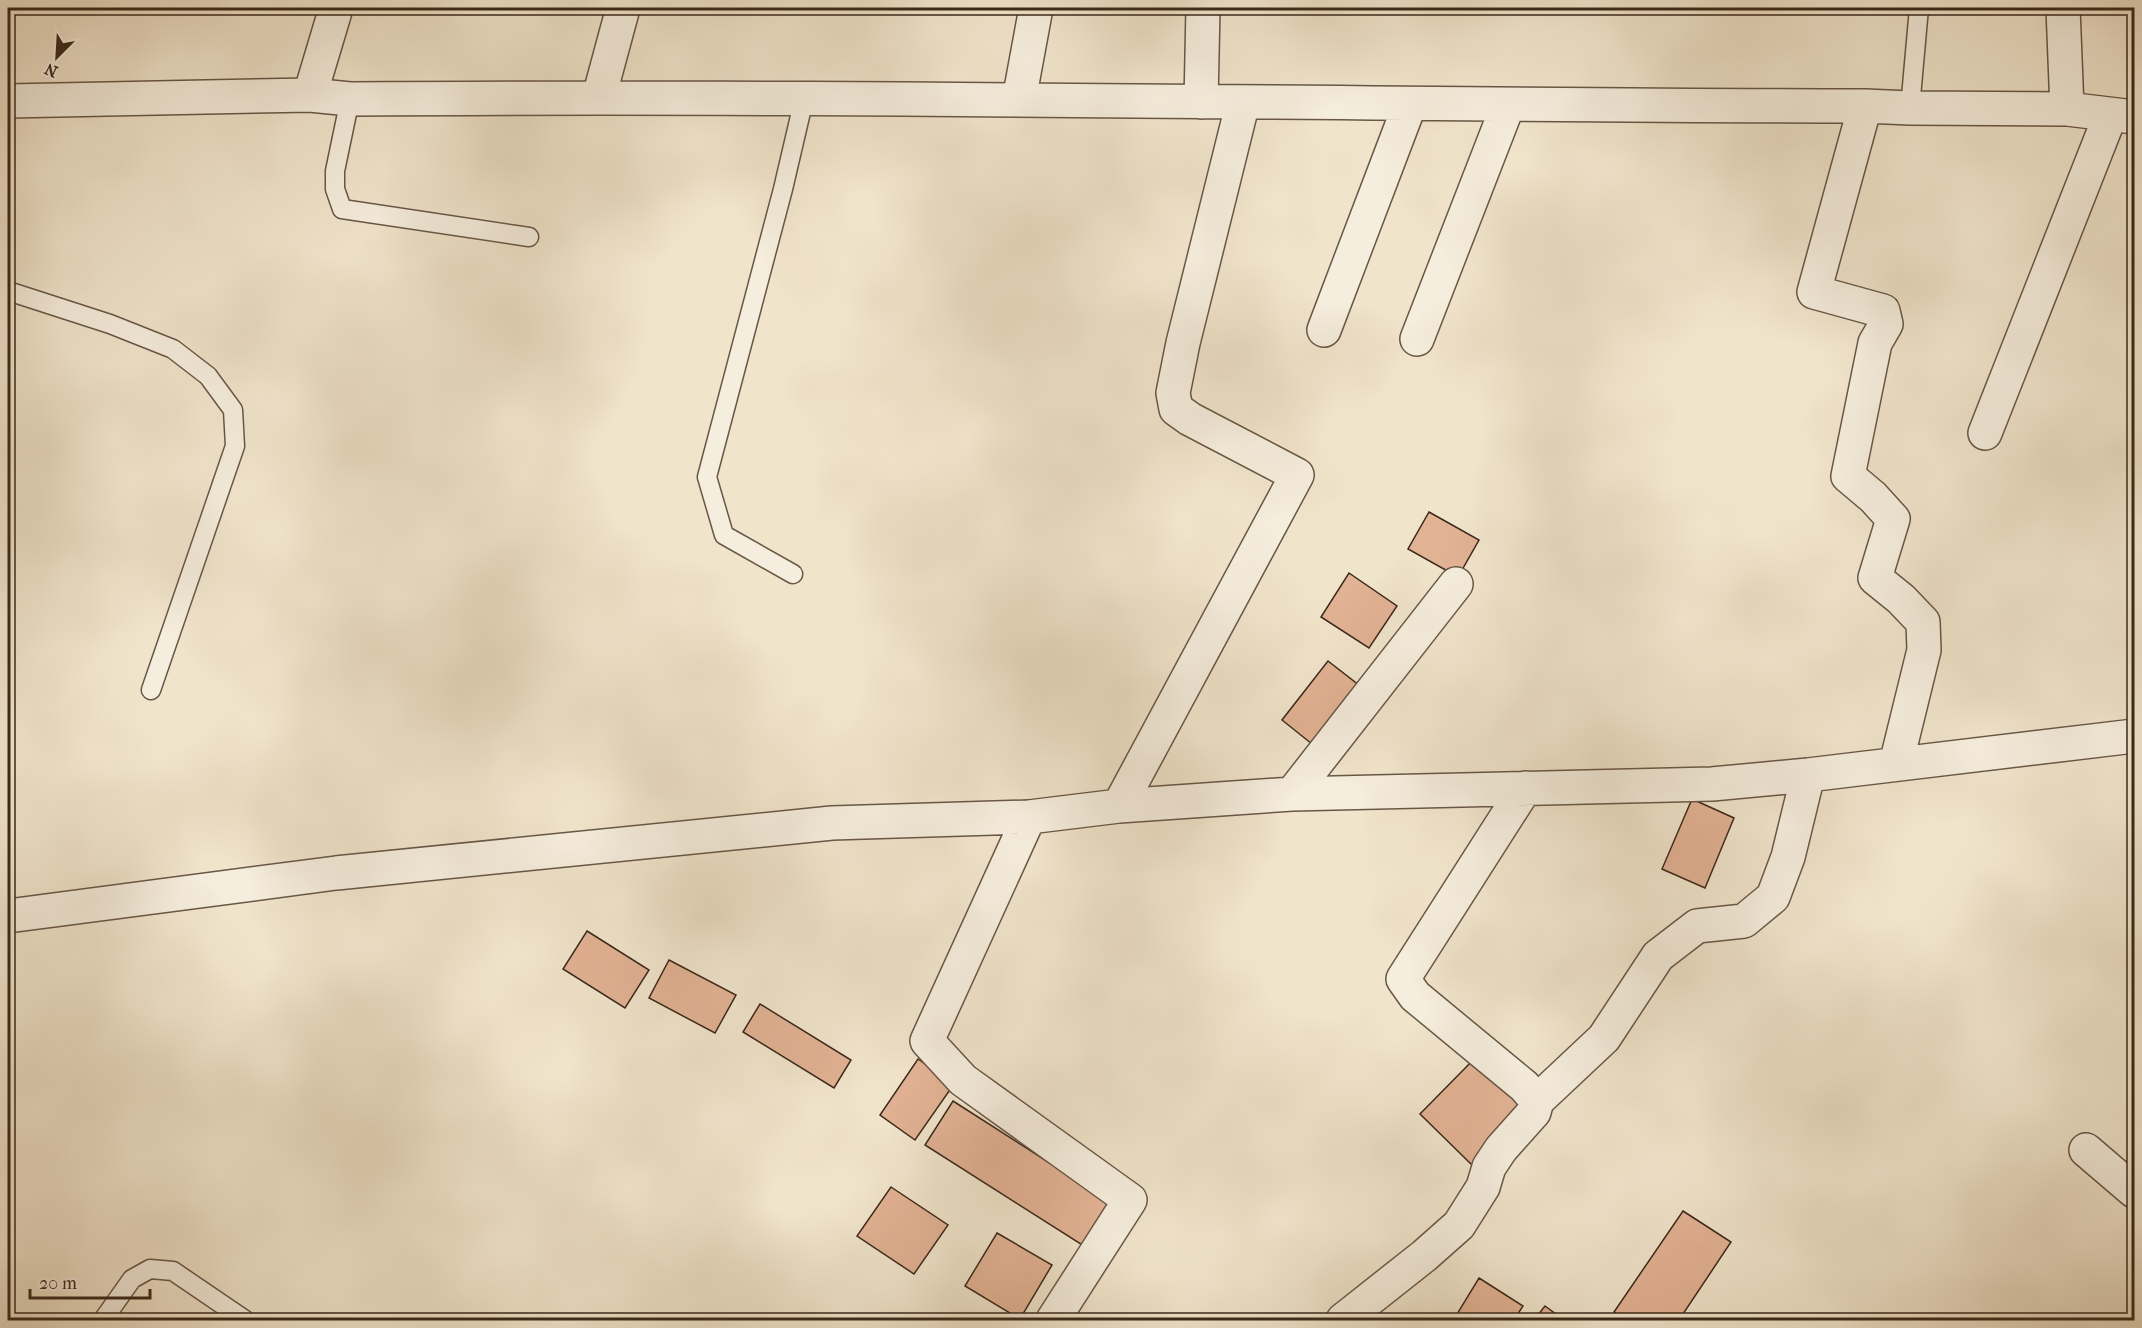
<svg xmlns="http://www.w3.org/2000/svg" width="2142" height="1328" font-family="'IM FELL French Canon',serif">
<style>
.building{fill:#e2b294;stroke:#3a281a;stroke-width:1.5}
.lines{fill:none;stroke-linecap:round;stroke-linejoin:round}
.service-casing{stroke:#685746;stroke-width:21}
.minor-casing{stroke:#685746;stroke-width:36}
.service{stroke:#f5eddd;stroke-width:18}
.minor{stroke:#f5eddd;stroke-width:33}
</style>
<rect width="100%" height="100%" fill="#f0e4cb"/>
<filter id="stains"><feTurbulence type="fractalNoise" baseFrequency=".00333" numOctaves="4"/><feColorMatrix values="0 0 0 0 .2 0 0 0 0 .09 0 0 0 0 .02 0 0 0 .5 -.17"/></filter>
<radialGradient id="worn" r=".72"><stop offset=".6" stop-color="#630" stop-opacity="0"/><stop offset="1" stop-color="#630" stop-opacity=".3"/></radialGradient>
<path class="building" d="M1429 512 1479 540 1458 577 1408 549Z
M1349 573 1397 606 1369 648 1321 617Z
M1328 661 1369 693 1322 752 1282 720Z
M1692 799 1734 818 1705 888 1662 869Z
M587 931 649 970 625 1008 563 969Z
M669 960 736 995 715 1033 649 998Z
M760 1004 851 1060 834 1088 743 1032Z
M1476 1057 1531 1111 1474 1167 1420 1114Z
M918 1059 954 1084 915 1140 880 1115Z
M953 1101 1115 1205 1087 1248 925 1145Z
M891 1187 948 1225 914 1274 857 1236Z
M1683 1211 1731 1242 1679 1320H1627L1614 1312Z
M997 1233 1052 1265 1020 1319 965 1286Z
M1479 1278 1523 1306 1514 1320H1457L1454 1319Z
M1545 1306 1564 1320H1534Z"/>
<g class="lines">
<defs>
<path id="service" d="M350 99 335 171V189L342 209 529 237
M1910 108 1919 8
M8 291 110 324 173 349 208 376 233 410 235 446 151 690
M793 574 724 535 707 477 783 189 804 99
M103 1320 132 1279 150 1269 173 1271 245 1320"/>
<path id="minor" d="M2063 8 2067 109
M310 95 336 8
M599 97 623 8
M1019 100 1036 8
M8 101 310 95 350 99C855 95 1360 105 1865 106L1910 108 2067 109 2134 117
M1201 102 1203 8
M1865 106 1814 292 1883 311 1886 324 1875 343 1848 476 1873 497 1893 519 1875 578 1901 599 1923 622 1924 650 1896 764
M1324 330 1410 104
M1417 339 1508 105
M1985 433 2110 116
M1292 794 1456 584
M1119 806 1297 475 1190 419 1176 409 1173 393 1183 343 1243 102
M1029 817 927 1041 963 1080 1130 1200 1053 1320
M8 916 336 873 832 823 1029 817 1119 806 1292 794 1712 784 1808 775 2134 736
M1537 1101 1604 1038 1658 956 1697 926 1744 921 1773 897 1788 857 1808 775
M2086 1150 2134 1191
M1343 1320 1424 1256 1459 1225 1483 1187 1489 1167 1501 1149 1534 1112 1537 1101 1524 1086 1415 996 1403 979 1525 788"/>
</defs>
<use href="#service" class="service-casing"/>
<use href="#minor" class="minor-casing"/>
<use href="#service" class="service"/>
<use href="#minor" class="minor"/>
</g>
<rect width="2142" height="1328" fill="none" stroke="#f0e4cb" stroke-width="30"/>
<rect x="9" y="9" width="2124" height="1310" fill="none" stroke="#3a281a" stroke-width="3"/>
<rect x="15" y="15" width="2112" height="1298" fill="none" stroke="#3a281a" stroke-width="1.5"/>
<g transform="translate(57 57) rotate(204)" stroke="#f5eddd" stroke-width="4.5" paint-order="stroke">
<path d="M0-4.5L10 22L0 15L-10 22Z" fill="#3a281a"/>
<text y="-9" font-size="16" font-weight="bold" text-anchor="middle" fill="#3a281a">N</text>
</g>
<path d="M30 1289v9h120v-9" fill="none" stroke="#3a281a" stroke-width="3"/>
<text x="39" y="1289" font-size="18" fill="#3a281a" stroke="#f5eddd" stroke-width="4.5" paint-order="stroke">20 m</text>
<rect width="100%" height="100%" filter="url(#stains)"/>
<rect width="100%" height="100%" fill="url(#worn)"/>
</svg>
